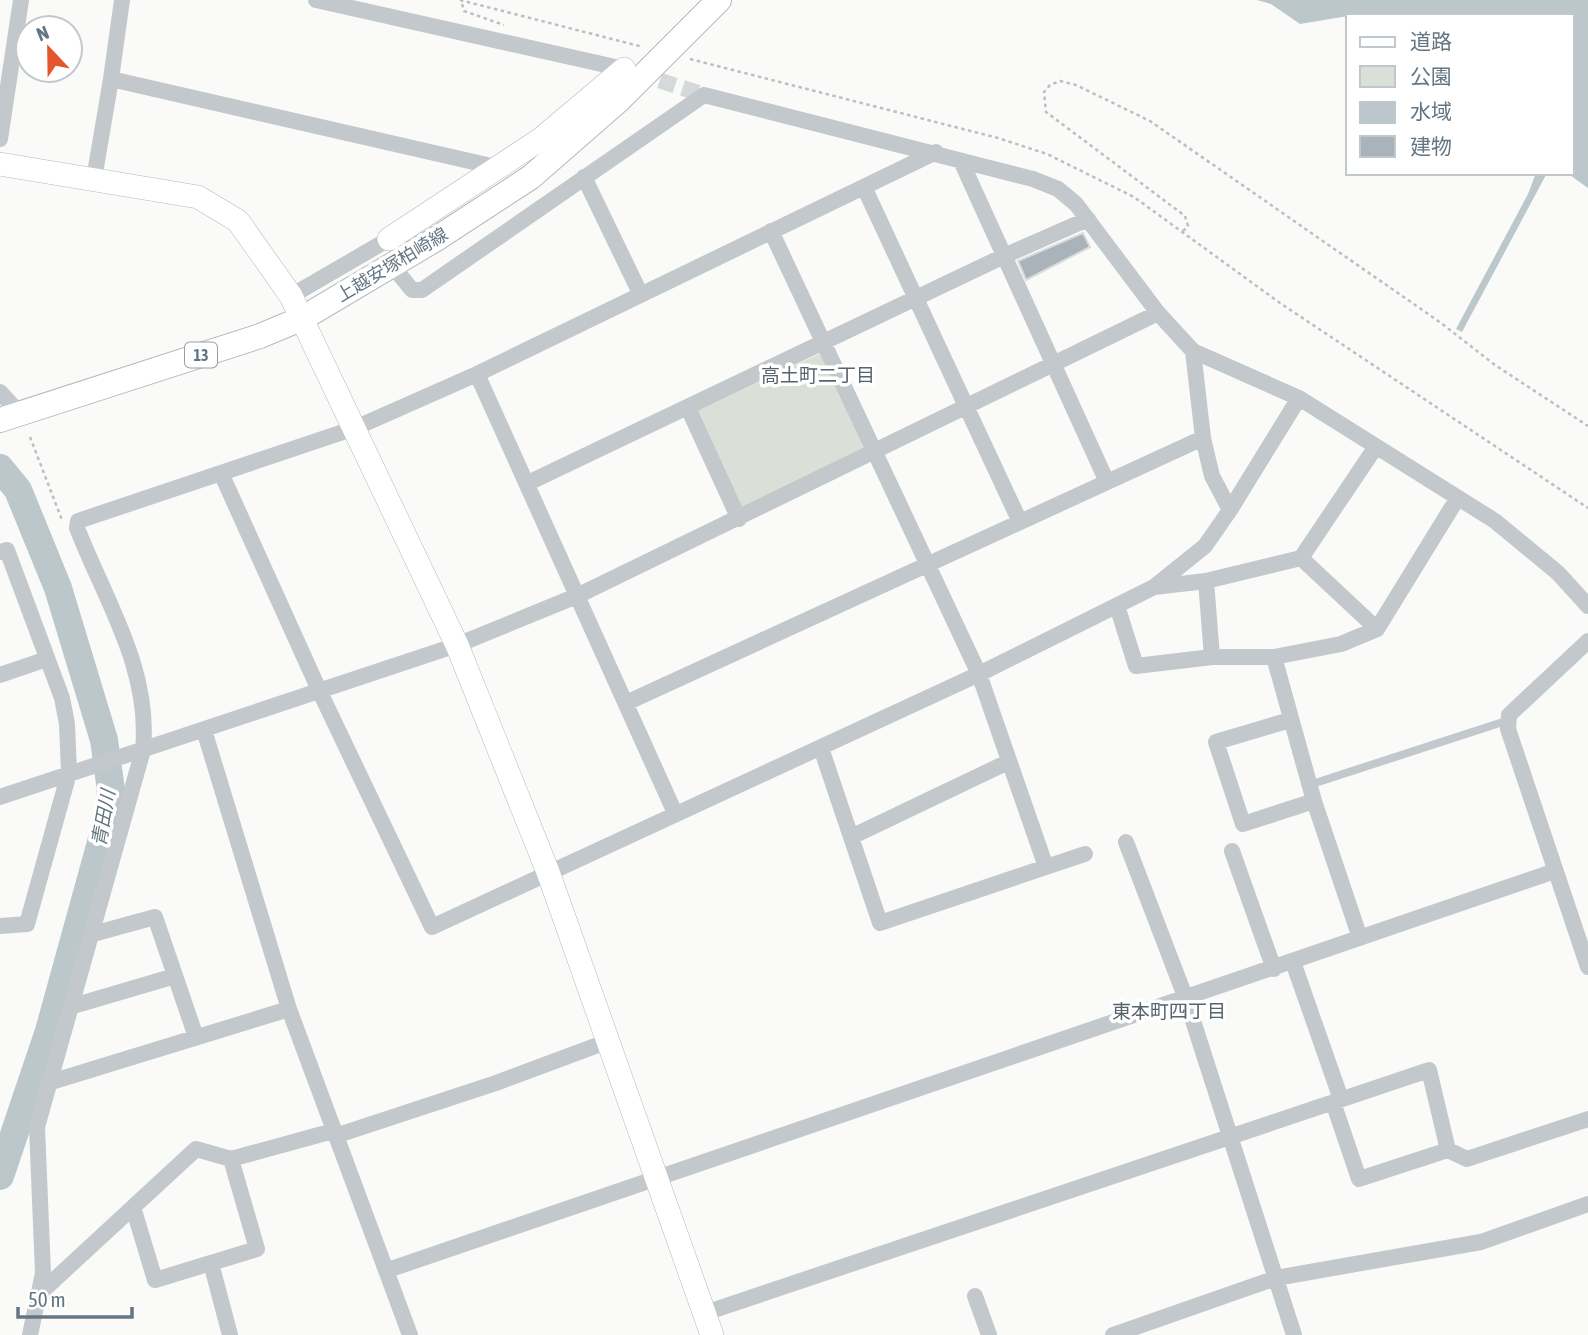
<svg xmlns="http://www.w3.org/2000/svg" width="1588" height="1335" font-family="'Asap Condensed','Noto Sans JP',sans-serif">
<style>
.green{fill:#dadfd7}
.water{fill:#bbc7cb}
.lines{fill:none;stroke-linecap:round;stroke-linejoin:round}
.river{stroke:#bbc7cb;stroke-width:28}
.building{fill:#aab3b9;stroke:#dcdcda;stroke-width:2}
.street-tunnel{stroke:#d5d9db;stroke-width:16;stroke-dasharray:16 8;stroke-linecap:butt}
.secondary-casing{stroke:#b3babf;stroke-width:24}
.primary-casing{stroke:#b5babe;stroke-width:26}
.path{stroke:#bbbfc2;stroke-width:2.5;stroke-dasharray:3.5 3.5;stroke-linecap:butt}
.lane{stroke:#c3c8cc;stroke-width:8}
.street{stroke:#c3c8cc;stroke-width:16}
.secondary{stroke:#fff;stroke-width:23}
.primary{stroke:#fff;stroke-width:24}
.labels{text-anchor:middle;stroke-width:7;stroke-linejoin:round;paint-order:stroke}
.shield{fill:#fff;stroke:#939fa8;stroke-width:2}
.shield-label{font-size:16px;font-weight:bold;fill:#657683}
.street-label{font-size:18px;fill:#657683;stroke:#fff}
.neighbourhood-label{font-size:19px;fill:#57646e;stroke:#fff}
.water-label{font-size:19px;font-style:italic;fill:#60757c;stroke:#fff}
</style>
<rect width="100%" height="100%" fill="#fafaf8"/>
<path class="green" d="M821 353 869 452 742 510 697 411Z"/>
<path class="water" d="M1257 0H1588V188L1567 173H1572V16H1348L1300 24 1271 4Z
M1536 173H1547L1462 332 1456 329 1528 194Z"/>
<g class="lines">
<path class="river" d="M0 468 18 490 58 588 104 740 111 790 105 828 49 1031 0 1176"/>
</g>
<path class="building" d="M1083 233 1090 247 1026 280 1018 261Z"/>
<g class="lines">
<path class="street-tunnel" d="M637 73 704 95"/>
<defs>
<path id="secondary" d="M0 164 198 197 238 221 291 296 457 645 548 872 712 1335
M389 239 541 139 624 69"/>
<path id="primary" d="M0 420 260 336 303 318 436 239 531 177 618 101 719 0"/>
</defs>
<use href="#secondary" class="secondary-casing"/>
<use href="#primary" class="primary-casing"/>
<path class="path" d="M460 0 643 47
M462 4 464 11 504 25
M690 59 998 138 1047 154 1134 197 1280 303 1588 508
M1183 231 1188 226 1185 216 1046 112 1044 92 1050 85 1060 81 1076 85 1150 121 1441 323 1495 365 1588 426
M30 437 62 520"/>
<path class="lane" d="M1309 785 1509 720"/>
<path class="street" d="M122 0 111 79 500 168
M316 0 624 69
M0 139 21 0
M961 161 1107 482
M584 177 641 295
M94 179 111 79
M864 187 1020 522
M771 231 979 674 1046 867 880 923 821 748
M391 264 412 290H422L704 95 1033 179 1058 189 1076 204 1158 313 1193 351 1299 398 1495 521 1558 573 1588 606
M291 296 389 239
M477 374 675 813
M0 392 20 414
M688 408 739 519
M221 473 319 690 432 927 979 674 1154 587 1205 546 1230 510 1212 476 1203 438 1193 351
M528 483 1004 256 1088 219
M1230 510 1299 398
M0 552 7 550 62 698 67 724 69 773 27 924 0 926
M1301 558 1377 629 1457 499
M1206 581 1212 657
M1154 587 1206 581 1301 558 1375 448
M1117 606 1136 666 1212 657H1274L1314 801 1360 938
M1588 641 1509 715 1508 729 1588 967
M1274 657 1341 644 1377 629
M0 675 47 659
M626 703 1203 438
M1290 720 1216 742 1243 824 1314 801
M204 730 289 1009 410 1335
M0 797 457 645 579 595 1158 313
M851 837 1008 762
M1126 842 1186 999 1294 1335
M1232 851 1274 969
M1046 867 1085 854
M93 934 155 917 196 1037
M1293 962 1341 1099
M73 1006 175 976
M51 1082 289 1009
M335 1136 496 1083 606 1042
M1448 1150 1467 1159 1588 1119
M133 1207 155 1280 257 1249 231 1159
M211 1263 230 1335
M388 1270 1555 871
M39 1294 196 1149 231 1159 333 1131
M975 1296 989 1335
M705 1313 1429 1070 1448 1150 1359 1179 1333 1102
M30 1335 43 1273 37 1127 143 750C151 669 105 600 77 528L78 521 355 428 477 374 936 152
M1113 1335 1276 1278 1481 1242 1588 1204"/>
<use href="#secondary" class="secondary"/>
<use href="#primary" class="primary"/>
</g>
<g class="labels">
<rect class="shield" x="185" y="342.5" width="32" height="25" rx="5"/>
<g class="shield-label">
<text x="201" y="361">13</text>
</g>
<g class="street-label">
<text transform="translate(392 265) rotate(-31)" y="6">上越安塚柏崎線</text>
</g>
<g class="neighbourhood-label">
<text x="818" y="382">高土町二丁目</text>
<text x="1169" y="1018">東本町四丁目</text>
</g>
<g class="water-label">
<text transform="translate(103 818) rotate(-80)" y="7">青田川</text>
</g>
</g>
<rect x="1346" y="14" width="228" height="161" fill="#ffffff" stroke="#c1c8cd" stroke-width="2"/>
<rect x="1360" y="37" width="35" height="10" fill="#ffffff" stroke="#c1c8cd" stroke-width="2"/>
<text x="1410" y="49" font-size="21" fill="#657683">道路</text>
<rect x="1360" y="66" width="35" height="21" fill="#dadfd7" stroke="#c1c8cd" stroke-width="2"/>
<text x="1410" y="84" font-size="21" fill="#657683">公園</text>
<rect x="1360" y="102" width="35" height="21" fill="#bbc7cb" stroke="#c1c8cd" stroke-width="2"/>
<text x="1410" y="119" font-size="21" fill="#657683">水域</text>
<rect x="1360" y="136" width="35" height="21" fill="#aab3b9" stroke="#c1c8cd" stroke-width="2"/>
<text x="1410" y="154" font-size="21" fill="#657683">建物</text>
<g transform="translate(49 49) rotate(338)"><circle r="33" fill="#ffffff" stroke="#c1c8cd" stroke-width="2"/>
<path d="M0-5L12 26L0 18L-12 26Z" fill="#e4572e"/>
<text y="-10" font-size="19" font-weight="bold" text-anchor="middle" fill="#657683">N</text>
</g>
<path d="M18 1307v10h114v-10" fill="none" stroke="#657683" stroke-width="3.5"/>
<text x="28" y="1307" font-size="21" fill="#657683" stroke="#ffffff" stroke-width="5" paint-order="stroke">50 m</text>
</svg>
